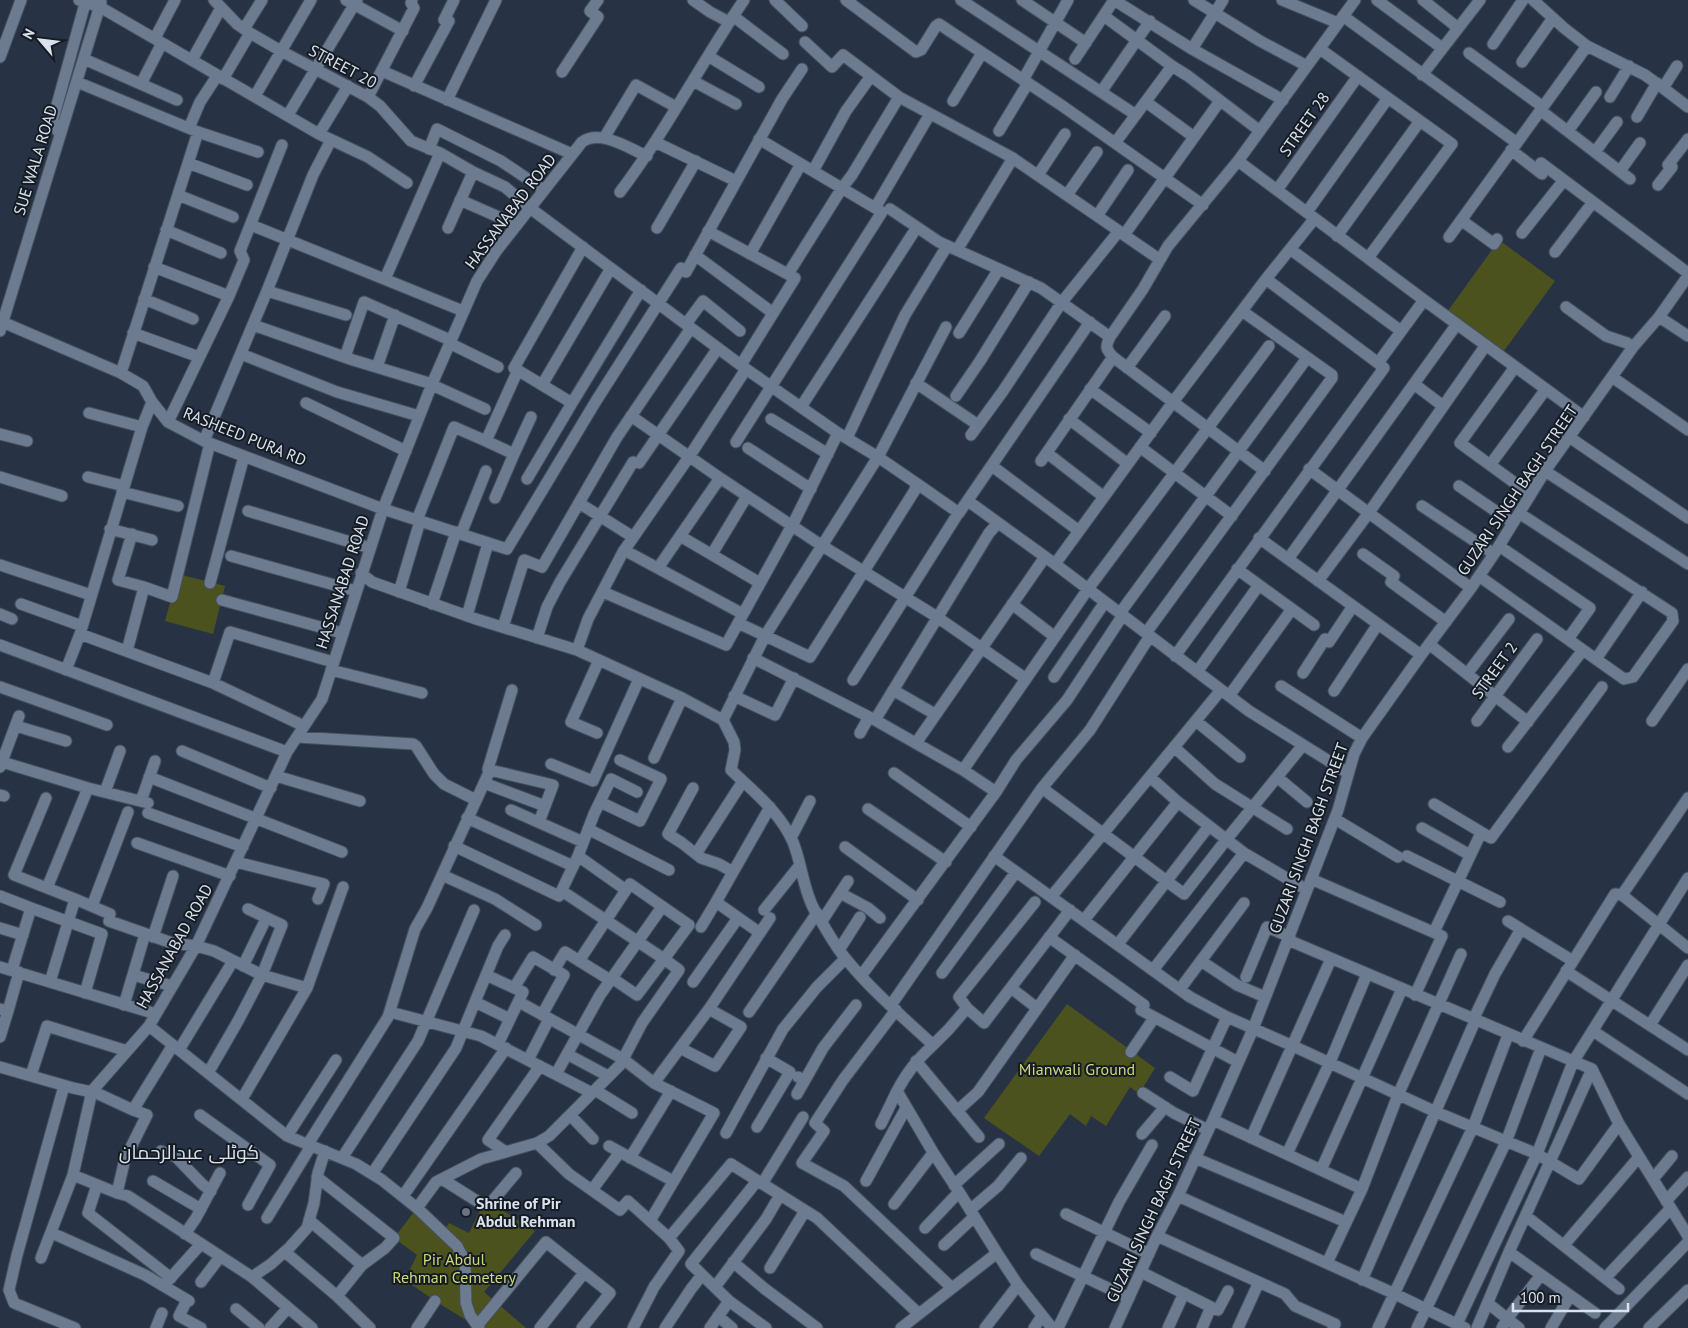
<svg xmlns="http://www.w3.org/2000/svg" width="1688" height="1328" font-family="'PT Sans',Cairo,sans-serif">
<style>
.green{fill:#4c521e}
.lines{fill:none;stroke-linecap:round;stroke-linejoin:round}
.minor-casing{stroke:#444f5d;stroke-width:13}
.minor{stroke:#6c7b8f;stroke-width:11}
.worship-dot{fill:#6b7280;stroke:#151b23;stroke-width:2}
.labels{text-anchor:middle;stroke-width:4;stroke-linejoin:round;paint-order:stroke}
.street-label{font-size:16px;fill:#dae2ed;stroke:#151b23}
.park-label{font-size:16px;fill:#ccd97d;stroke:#151b23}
.poi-label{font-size:16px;font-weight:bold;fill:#dae2ed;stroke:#151b23;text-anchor:start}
.quarter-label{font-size:19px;fill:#dae2ed;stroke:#151b23}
</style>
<rect width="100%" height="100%" fill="#273345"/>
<path class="green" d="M1499 240 1555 281 1501 355 1445 315Z
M178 574 225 586 213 634 165 621Z
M1067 1004 1155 1068 1139 1094 1130 1087 1106 1126 1091 1116 1086 1126 1070 1114 1039 1156 984 1118Z
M491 1203 535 1231 484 1292 526 1328H479L435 1301 405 1280 417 1255 394 1238 417 1208 443 1232 449 1223 469 1233 483 1204Z"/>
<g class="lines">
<defs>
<path id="minor" d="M79 0 100 7 319 134 368 157 407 183
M214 0 237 24 250 33 281 51 368 97 380 106 411 141 440 153 473 172 505 187 530 208 746 369 838 433 878 457 916 483 915 490 810 657 738 623
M346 0 403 31
M693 0 710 12 729 22
M775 0 802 26
M846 0 916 52 921 50 936 26 939 24 1061 105 1203 205
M961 0 1136 115
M1022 0 1086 43
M1194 0 1260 41 1307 66
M1282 0 1338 23
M1377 0 1442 48
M1423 0 1458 28
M1533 0 1564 28 1587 46 1645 75 1663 88
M733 16 783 54
M1104 16 1172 66
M1343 16 1517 143
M244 29 262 0
M155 38 175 0
M805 42 832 67 843 55 899 97 1011 157 1119 231
M1493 44 1523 0
M1192 49 1223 0
M1320 49 1452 144 1368 258
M1469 53 1543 107
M708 56 759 87
M0 57 21 0
M84 59 177 100
M1075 59 1114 0 1192 49 1283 100
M192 60 221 8
M1522 62 1553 18
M1677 66 1663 88 1688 107
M382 71 572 154
M562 72 598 17 590 11 598 0
M1422 75 1480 0
M223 79 250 33
M1023 80 1068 0
M693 81 736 104
M77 82 198 132 258 152
M141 84 162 43
M414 86 449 21 444 20 454 0
M1101 92 1150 21
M255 96 311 0
M368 97 414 8 411 3 412 0
M1610 97 1629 66
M447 100 496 0
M953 101 982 53
M1146 102 1194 137
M1540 110 1630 179
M288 115 357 0
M1637 117 1657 83
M189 128 200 102 217 76
M999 131 1028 83
M1568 131 1596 92
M60 134 54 126 53 119 86 0
M319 134 348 86
M604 138 636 85 676 107
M655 142 736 181
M1115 143 1172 66 1188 76 1260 131
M429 149 437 129 501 161 544 190
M1511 150 1542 174
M1595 152 1617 122
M1238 161 1424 300 1584 417
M188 163 247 185
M1541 163 1688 273
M813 171 846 111 871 76
M1620 171 1640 143
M1038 175 1065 134
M1658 185 1672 167 1668 165 1688 139
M1277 190 1358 76
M620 192C666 131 701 63 744 0
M178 195 233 217
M1067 195 1097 152
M460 200 517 225
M875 208 930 114
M890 209 939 242 1041 288 1110 337
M1307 212 1388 98
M1097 216 1128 170
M1461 220 1494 244 1497 239
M251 225 463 311
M448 228 473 172
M657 228 696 161
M166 230 221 253
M708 231 795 278 741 365
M1522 233 1564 180
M1124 235 1159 259
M1337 236 1420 121
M1449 237 1587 46
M583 247 514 368 572 403 641 290
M1290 249 1401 331
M957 250 1013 158
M1555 252 1593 202
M750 254 801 164
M695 255 773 313
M154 267 229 296
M788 274 842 188 852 175 899 97
M385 279 440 153
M1266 279 1378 363
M267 291 346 315
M144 299 193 319
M1566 307 1606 336 1627 343 1633 347
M1659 317 1688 336
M0 321 121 373 143 386 152 402 168 422 204 441 383 509 507 549 596 401 681 268 686 272 782 99 802 69
M686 324 703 301 740 331
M253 325 353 360 432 384
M0 331 101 2
M133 333 199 357
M959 333 999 269
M449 343 498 367
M241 354 337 392 419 416
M345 357 364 302 450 340
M377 367 395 315
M1515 367 1460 443 1530 494
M1127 368 1165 316
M121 373 198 132
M1612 377 1688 430
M916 383 978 425
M1414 384 1443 406
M432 385 485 409
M542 385 611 268
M1090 389 1151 433
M956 396 980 361 1029 282
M152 402 142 427 80 634 213 683 304 726
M306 403 406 451
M801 407 917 227
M89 413 142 427
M631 416 720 478 821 545 937 617 1026 679
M771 419 828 454
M1069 419 1128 464
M168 422 229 296 244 260 240 251 282 145
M0 434 27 441
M971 435 1003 391 1062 302 1119 231 1124 235 1220 101
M1569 437 1688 518
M847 438 905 315 947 246
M204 441 267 291 313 175 331 140
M486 441 514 454 531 417
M736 442 882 212 759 139
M1140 447 1232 516
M748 448 811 489
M1047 453 1104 497
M1041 461 1113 357
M639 463 718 348
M1490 465 1546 389
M992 466 1079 531
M1309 469 1471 588
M1265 471 1113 357C1106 349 1105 347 1110 337L1143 289 1168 246 1238 161 1355 0
M1545 471 1688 564
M0 477 62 496
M88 477 124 486
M527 479 572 403
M916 483 959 513 1090 322
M1459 486 1513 523
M122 492 178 506
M495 498 514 454
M968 501 1055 564 1249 711 1348 773
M579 503 633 537
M1422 506 1494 554
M248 511 370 548
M417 520 454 427 486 441 518 370
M110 529 152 540
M132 534 118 580 144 587
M461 534 486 471
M680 536 760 583
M1259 538 1421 655
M1499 546 1590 608 1568 639
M624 550 743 614
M712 554 747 496
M1363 554 1394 576 1391 582 1446 622
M231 556 356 591
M1288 559 1457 324
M1055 564 1173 402 1266 279 1311 223
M0 565 91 595
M658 568 720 478
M1237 569 1314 625
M361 573 372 582 476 619 577 650 682 698 723 720 734 742 735 750 731 770C753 791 780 812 793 842 802 864 803 890 815 911 825 927 834 945 846 959 871 990 904 1018 933 1045 917 1060 907 1072 897 1091L934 1154 959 1192 997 1253 1018 1285 1052 1328
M1479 576 1583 650
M1318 581 1368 514 1486 345
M210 583 244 456
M399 592 420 521
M603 592 726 645 795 520 838 433
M222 600 342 633
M21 604 82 626
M432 604 456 532
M1012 604 1055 637
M1120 613 1307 358
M0 614 12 619
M467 616 488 543
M503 627 524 560 542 567 617 437 691 328
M1146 633 1332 378V375L1242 311
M537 638 547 607 560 582 633 462
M1429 644 1528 722
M0 645 287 752
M577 650 588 619 623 552 689 457 746 369
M127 651 144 587 172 597 210 443
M1175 656 1384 368 1378 363 1424 300
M753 658 869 717
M1596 659 1642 592
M66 670 80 634
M331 670 422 693
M1197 672 1259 585
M1303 673 1325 639 1329 642 1353 606
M1467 674 1509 619
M1054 677 1105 602
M853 680 959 512
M213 683 230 632 333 662
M1281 686 1362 738
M0 687 107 725
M893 690 933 713
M1334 691 1378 624
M734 696 775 715 794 678
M1229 696 1292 609
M723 720 765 636 878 457 946 327
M875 720 963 770 996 792 1016 760 1067 700 1123 615
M1196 721 1240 757
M1477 721 1537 639
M1652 721 1688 669
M16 726 66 741
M597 733 571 722 599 660
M860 733 869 717 875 720 989 533 998 523
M297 737 413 744 416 746 434 774 444 784 476 800
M916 743 1045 557
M1174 747 1215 784 1287 829
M1508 747 1583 650 1624 679 1633 677 1673 621 1672 613 1519 513
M182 751 271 788
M654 758 682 698
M2 762 88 788 148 803
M551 764 593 781 639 679
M0 767 19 716
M490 770 553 785 539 822
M963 770 1088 589 1269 346
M894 773 971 827
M276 776 360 801
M149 777 342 852
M1150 777 1178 802 1244 853 1307 890
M1277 777 1307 802
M484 783 545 806
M693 788 668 834 682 843 701 858 719 864 733 872
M1042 788 1184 894 1226 840 1303 745
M105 792 120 751
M0 795 4 796
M46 798 14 875 75 899
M141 801 155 761
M600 802 640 821 661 779 620 760
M1434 804 1491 838 1602 687
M868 809 946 862
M511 810 583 842
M148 813 243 847
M467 818 573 866
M1335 819 1398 857
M1422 828 1470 855
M588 829 669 870
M791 838 810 801
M137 843 230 876
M454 846 559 896 578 856
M845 847 918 900
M696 854 743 781
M994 856 1190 997 1227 1017 1293 1046 1436 1112 1537 1154 1579 1179 1619 1124
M1407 856 1500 902
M236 862 324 884 318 899
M442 875 495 899 536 925
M1311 879 1442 936 1415 995
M47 888 88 788
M626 890 578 856 594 814 611 779 637 792
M562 891 664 959 637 995 612 978
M840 893 868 908 880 918
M1622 895 1688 798
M0 896 31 908 12 970
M1051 897 1221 690
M716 902 770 807
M1035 902 959 997 967 1008 984 1023 1070 910
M92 906 128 812
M31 908 102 934 85 993
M764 910 800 865
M1084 920 1178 802
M822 921 848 881
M1508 921 1573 961
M701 927 716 902 760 933
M0 928 23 935
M1434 932 1481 833
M153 937 173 876
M1049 937 1144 1005 1141 1010 1238 1062
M1288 940 1592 1069 1619 1124 1688 1236
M1118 944 1209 826
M839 950 860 917
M1201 961 1237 985 1265 997
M243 966 263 925
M0 967 156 1014
M554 970 565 952 610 980
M1153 970 1244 853
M1566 971 1688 1050
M942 973 1016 872
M133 975 172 986
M486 975 523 992 498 1044
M861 976 996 792
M1246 977 1267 927 1290 937
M50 982 75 899 110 914 109 921 172 943 196 946 214 951 262 975 307 988
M693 982 738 918
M514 988 533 957 564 975 542 1015
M1011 988 1037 1008
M1180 989 1244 903
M475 1002 510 1019
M519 1002 623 1059 654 1083 714 1113 650 1221
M124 1005 145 934
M891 1005 1042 788 1090 730 1150 636
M0 1009 8 1011 0 1037
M896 1010 843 1080 815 1123 824 1131 802 1163 844 1186 952 1288
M8 1011 19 972
M390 1012 481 1036 592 1093
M749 1012 817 913
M1473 1020 1495 974 1521 929
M1650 1025 1688 965
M149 1026 287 1136 356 1164 382 1180 417 1208 457 1246 465 1261 466 1303 470 1315 479 1328
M1593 1031 1688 1094
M1523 1041 1615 894 1622 895 1688 948
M933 1045 949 1029 967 1008
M680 1048 715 1066 741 1027 709 1009
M179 1050 233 961
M1131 1052 1154 1018
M567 1054 608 1076
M528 1060 549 1019
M916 1061 979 1137
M0 1067 73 1088 87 1091H92L133 1110 173 1045
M208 1073 238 1021 262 975 282 925 248 909
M556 1074 600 995 662 907
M31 1075 47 1026 127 1051
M1170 1077 1193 1091 1227 1017
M805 1080 823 1048 856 1005
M654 1083 709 1009 770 918
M64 1086 17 1255 9 1290 14 1303 75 1328
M595 1090 632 1113
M92 1091 149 1026 196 946 287 752 322 699 383 509 432 384 477 281 497 250 582 142C601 129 628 148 647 156
M1143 1093 1174 1113 1208 1130
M797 1094 805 1080 798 1077
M242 1099 307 988 343 887
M957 1111 978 1092 1075 955
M200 1115 270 1165 248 1205
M570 1115 593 1139
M1213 1120 1362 1189
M881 1124 897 1091
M757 1127 790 1072 766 1058
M726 1133 783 1029 817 987 845 959
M1142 1134 1165 1107
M287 1136 336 1060
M1251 1138 1331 959
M537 1143 569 1174 620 1210 628 1201 669 1238 679 1251 654 1287 633 1328
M308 1144 388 1017 415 929 427 908 490 770 488 769 512 690
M609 1146 673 1181
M161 1151 176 1157 202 1184 211 1191
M506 1152 488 1140 540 1066
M1287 1154 1330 1062 1367 974
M342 1158 418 1041 474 910
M630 1158 671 1091
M1195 1158 1346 1222
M1321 1170 1402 989
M372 1174 456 1048 498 946 505 935
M73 1175 117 1193 128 1196 252 1277 312 1328
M317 1177 394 1238 385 1248 362 1265 337 1296
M442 1179 480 1203 489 1205 516 1173
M1653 1179 1672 1156
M153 1181 201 1209
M757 1181 691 1264 729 1301 766 1328
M866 1181 906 1108
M762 1184 803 1117
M97 1185 88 1213 171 1278
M954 1185 999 1144
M592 1190 620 1152
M117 1193 125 1159 147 1115 133 1110
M403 1196 506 1048
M1178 1196 1395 1294 1465 1328
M1666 1201 1688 1177
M894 1204 933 1153
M417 1208 436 1182 481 1159 537 1143 549 1136 620 1065 642 1023 679 970 664 959 689 925 630 884 579 961
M970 1210 998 1186 1021 1158
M1066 1214 1149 1254
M1526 1216 1619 1289
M267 1218 311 1146
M309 1220 362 1265
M925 1228 959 1192
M52 1233 145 1275 189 1301
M185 1234 196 1218 220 1173
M1157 1236 1285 1294 1295 1306 1335 1324 1333 1328
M669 1238 731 1164 817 1218 919 1314
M944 1245 974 1217
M1564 1245 1639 1157
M285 1252 337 1296 370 1328
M1509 1252 1595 1313
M1036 1254 1129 1298
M41 1258 73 1175 92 1091
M733 1262 765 1289 817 1328
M1327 1263 1362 1189 1398 1095 1461 954
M770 1268 805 1211
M1141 1272 1211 1307
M1610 1273 1671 1208
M252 1277 271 1264 290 1247 307 1228 314 1203 318 1173 325 1151
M1362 1280 1475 1021
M201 1282 220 1257
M166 1283 201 1244
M715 1287 766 1219 780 1195
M187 1300 179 1316 201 1328
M1489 1304 1519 1328
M236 1309 259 1328
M718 1316 732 1328
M1457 1324 1537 1154 1573 1062 1688 878
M477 1326 546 1242 610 1293 582 1328
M156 1328 162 1313
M270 1328 288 1308
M417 1328 435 1301
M540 1328 584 1273
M665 1328 691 1289 702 1275
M710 1328 729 1301
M901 1328 997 1253
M985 1328 1018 1285
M1034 1328 1042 1316
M1058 1328 1119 1202 1152 1145
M1115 1328 1157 1236 1178 1196 1213 1120 1253 1029 1338 810 1354 754 1362 738 1421 655 1471 588 1494 554 1545 471 1633 347 1659 317 1688 276
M1168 1328 1184 1293
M1202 1328 1211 1307 1218 1310 1228 1291
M1238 1328 1259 1282
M1378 1328 1473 1127 1508 1035
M1417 1328 1506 1142 1541 1048
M1477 1328 1509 1252 1592 1069
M1502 1328 1507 1319 1541 1275
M1551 1328 1570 1296
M1605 1328 1688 1242
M1649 1328 1688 1290"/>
</defs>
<use href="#minor" class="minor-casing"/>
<use href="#minor" class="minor"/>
</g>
<circle class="worship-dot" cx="466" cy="1212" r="5"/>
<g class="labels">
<g class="street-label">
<text transform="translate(343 66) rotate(28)" y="6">STREET 20</text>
<text transform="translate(1304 124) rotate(-55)" y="6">STREET 28</text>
<text transform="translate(35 160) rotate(-73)" y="6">SUE WALA ROAD</text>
<text transform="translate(510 211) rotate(-53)" y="6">HASSANABAD ROAD</text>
<text transform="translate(245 436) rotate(22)" y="6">RASHEED PURA RD</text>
<text transform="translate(1517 490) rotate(-56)" y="6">GUZARI SINGH BAGH STREET</text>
<text transform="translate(342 582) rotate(-72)" y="6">HASSANABAD ROAD</text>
<text transform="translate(1494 670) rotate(-54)" y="6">STREET 2</text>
<text transform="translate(1308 838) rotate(-70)" y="6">GUZARI SINGH BAGH STREET</text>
<text transform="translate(174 946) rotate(-61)" y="6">HASSANABAD ROAD</text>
<text transform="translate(1153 1210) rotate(-65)" y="6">GUZARI SINGH BAGH STREET</text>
</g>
<g class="park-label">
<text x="1077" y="1075">Mianwali Ground</text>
<text x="454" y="1265">Pir Abdul<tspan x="454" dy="18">Rehman Cemetery</tspan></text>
</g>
<g class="poi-label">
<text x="476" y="1209">Shrine of Pir<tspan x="476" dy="18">Abdul Rehman</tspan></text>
</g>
<g class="quarter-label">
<text x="189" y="1159">کوٹلی عبدالرحمان</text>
</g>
</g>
<g transform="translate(40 40) rotate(298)" stroke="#151b23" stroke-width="4" paint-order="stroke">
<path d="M0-4L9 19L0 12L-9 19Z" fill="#dae2ed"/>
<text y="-8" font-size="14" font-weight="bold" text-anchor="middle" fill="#dae2ed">N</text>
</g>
<path d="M1513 1303v8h115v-8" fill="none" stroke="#dae2ed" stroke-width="2.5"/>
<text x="1520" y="1303" font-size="15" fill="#dae2ed" stroke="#151b23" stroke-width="4" paint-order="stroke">100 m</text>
</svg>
